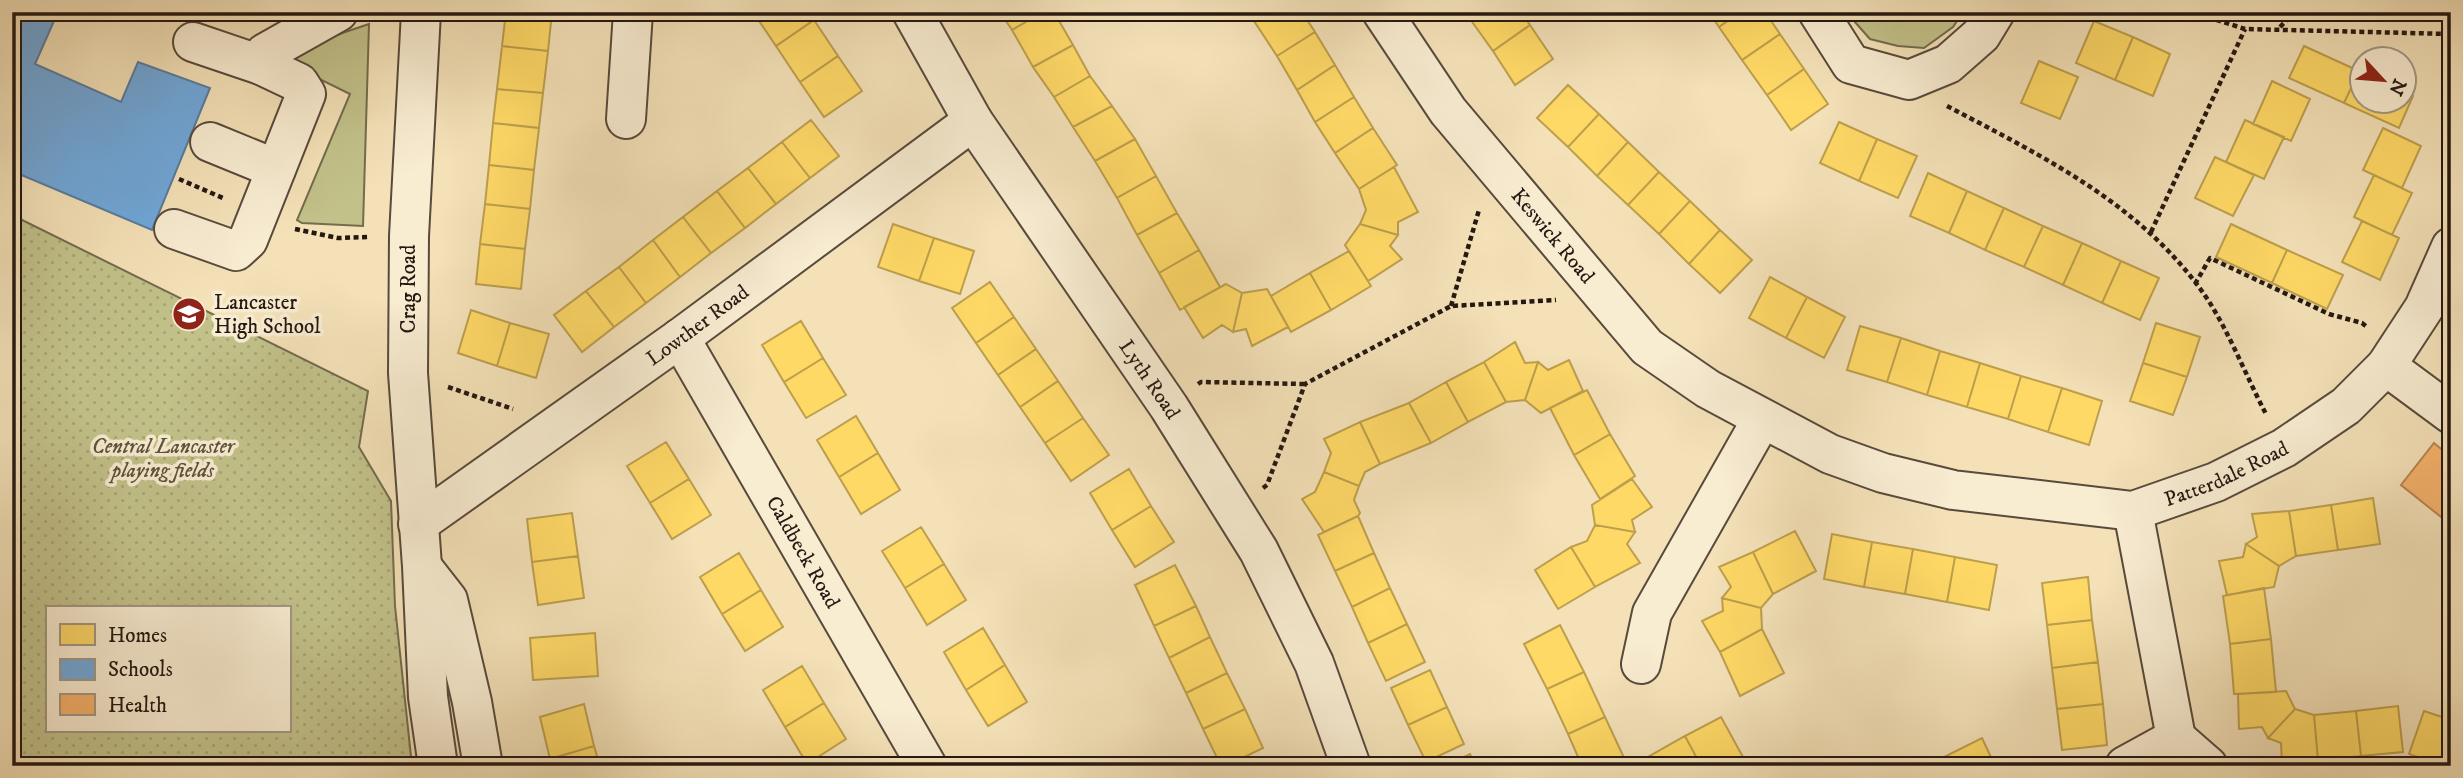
<svg xmlns="http://www.w3.org/2000/svg" width="2463" height="778" font-family="'IM FELL DW Pica',serif">
<style>
.grass{fill:#c2c18a;stroke:#736c4e;stroke-width:2}
.park{fill:url(#park-dots);stroke:#736c4e;stroke-width:2;fill-rule:evenodd}
.homes{fill:#ffd966;stroke:#bd9f4d;stroke-width:2}
.schools{fill:#6fa8dc;stroke:#587d9f;stroke-width:2}
.health{fill:#f6b26b;stroke:#b78450;stroke-width:2}
.lines{fill:none;stroke-linecap:round;stroke-linejoin:round}
.minor-casing{stroke:#584a3c;stroke-width:42}
.path{stroke:#241812;stroke-width:4.5;stroke-dasharray:5 3.5;stroke-linecap:butt}
.minor{stroke:#f8ecd1;stroke-width:38}
.labels{text-anchor:middle;stroke-width:7;stroke-linejoin:round;paint-order:stroke}
.street-label{font-size:21px;fill:#241812;stroke:#f8ecd1}
.poi-label{font-size:21px;fill:#241812;stroke:#f8ecd1;text-anchor:start}
.park-label{font-size:21px;font-style:italic;fill:#5b533c;stroke:#f8ecd1}
</style>
<defs>
<pattern id="park-dots" width="8" height="8" patternUnits="userSpaceOnUse" patternTransform="scale(1.75)"><rect width="8" height="8" fill="#c2c18a"/><path d="M2 2h.1M6 6h.1" fill="none" stroke="#a7a576" stroke-width="1.8" stroke-linecap="round"/></pattern>
</defs>
<rect width="100%" height="100%" fill="#f4e1b8"/>
<filter id="stains"><feTurbulence type="fractalNoise" baseFrequency=".00286" numOctaves="4"/><feColorMatrix values="0 0 0 0 .2 0 0 0 0 .09 0 0 0 0 .02 0 0 0 .5 -.17"/></filter>
<radialGradient id="worn" r=".72"><stop offset=".6" stop-color="#630" stop-opacity="0"/><stop offset="1" stop-color="#630" stop-opacity=".3"/></radialGradient>
<path class="grass" d="M1846 12H1963L1953 27 1924 48 1898 46 1870 39Z
M2306 12H2436L2437 16 2298 20Z
M369 24 363 226 302 223 297 220 350 94 295 67 291 57 295 49Z"/>
<path class="park" d="M12 215 368 391 359 447 391 501 395 606 412 766H12ZM47 608H289V731H47Z"/>
<path class="homes" d="M506 12H552L548 51 502 46Z
M753 12H808L814 20 776 46Z
M1000 12H1043L1012 30Z
M1043 12H1054L1073 45 1033 67 1012 30Z
M1266 12H1302L1315 32 1277 56 1254 21Z
M1474 12H1521L1530 25 1493 51 1468 16Z
M1709 12H1740L1719 27Z
M1740 12H1765L1780 34 1742 60 1719 27Z
M814 20 838 56 800 82 776 46Z
M2094 21 2133 37 2115 80 2076 63Z
M1530 25 1553 59 1515 85 1493 51Z
M1315 32 1335 65 1297 90 1277 56Z
M1780 34 1804 69 1767 95 1742 60Z
M2133 37 2170 54 2153 96 2115 80Z
M1073 45 1090 76 1054 97 1033 67Z
M502 46 548 51 543 93 497 89Z
M2304 46 2359 71 2344 103 2289 78Z
M838 56 862 91 824 117 800 82Z
M2039 61 2078 77 2060 119 2021 103Z
M1335 65 1354 97 1315 122 1297 90Z
M1804 69 1828 104 1791 130 1767 95Z
M2359 71 2362 72V102H2404V92L2413 96 2399 128 2344 103Z
M1090 76 1112 106 1073 127 1054 97Z
M2272 81 2310 99 2291 141 2253 124Z
M1568 85 1599 114 1568 147 1537 118Z
M497 89 543 93 539 128 493 123Z
M1354 97 1373 128 1335 153 1315 122Z
M1112 106 1135 139 1095 161 1073 127Z
M1599 114 1628 142 1597 176 1568 147Z
M811 120 839 156 810 178 782 142Z
M2245 120 2284 137 2264 179 2226 162Z
M1839 122 1877 139 1859 181 1820 163Z
M493 123 539 128 534 170 489 165Z
M1373 128 1397 165 1359 189 1335 153Z
M2383 128 2421 146 2402 188 2363 170Z
M1135 139 1156 176 1117 198 1095 161Z
M1877 139 1917 156 1898 198 1859 181Z
M782 142 810 178 776 204 748 168Z
M1628 142 1659 172 1628 205 1597 176Z
M2215 157 2254 175 2233 216 2195 198Z
M489 165 534 170 530 209 485 204Z
M1394 167 1418 212 1398 222V235L1360 224 1366 210 1359 189Z
M748 168 776 204 745 228 717 191Z
M1659 172 1690 201 1659 234 1628 205Z
M1928 173 1967 191 1949 233 1910 216Z
M2374 175 2412 193 2392 235 2354 217Z
M1156 176 1177 213 1137 235 1117 198Z
M717 191 745 228 711 253 683 217Z
M1967 191 2004 208 1985 250 1949 233Z
M1690 201 1720 230 1689 264 1659 234Z
M485 204 530 209 525 249 480 244Z
M2004 208 2043 226 2024 267 1985 250Z
M1177 213 1199 250 1159 273 1137 235Z
M683 217 711 253 680 277 653 240Z
M2362 221 2399 238 2380 280 2342 262Z
M893 224 934 238 919 281 878 267Z
M1360 224 1398 235 1390 246 1402 259 1368 281 1345 245Z
M2231 224 2287 250 2272 283 2216 257Z
M2043 226 2082 243 2063 285 2024 267Z
M1720 230 1752 260 1720 293 1689 264Z
M934 238 974 251 960 294 919 281Z
M653 240 680 277 646 303 619 267Z
M2082 243 2121 261 2102 303 2063 285Z
M480 244 525 249 521 289 476 284Z
M1199 250 1220 287 1180 310 1159 273Z
M2287 250 2343 275 2327 309 2272 283Z
M1349 251 1371 286 1331 310 1310 273Z
M2121 261 2159 278 2140 320 2102 303Z
M619 267 646 303 614 327 586 291Z
M1310 273 1331 310 1291 332 1271 296Z
M1770 277 1807 297 1786 338 1749 318Z
M990 282 1014 317 976 343 952 308Z
M1226 284 1242 293 1233 332 1222 325 1203 338 1184 307Z
M1267 289 1288 327 1252 346 1246 329 1233 332 1242 293Z
M586 291 614 327 582 352 554 315Z
M1807 297 1845 317 1824 358 1786 338Z
M471 310 510 323 497 366 458 353Z
M1014 317 1036 349 998 375 976 343Z
M801 321 823 358 784 382 762 345Z
M510 323 549 334 536 378 497 366Z
M2156 323 2200 337 2187 377 2143 363Z
M1860 326 1901 338 1887 382 1847 370Z
M1901 338 1940 351 1927 395 1887 382Z
M1515 342 1525 363 1538 362 1525 400 1506 402 1484 362Z
M1036 349 1058 381 1020 407 998 375Z
M1940 351 1980 363 1967 407 1927 395Z
M823 358 846 395 806 418 784 382Z
M1569 360 1583 391 1541 413 1525 400 1538 362 1548 370Z
M1484 362 1506 402 1468 422 1446 382Z
M1980 363 2021 376 2008 419 1967 407Z
M2143 363 2187 377 2173 415 2130 401Z
M2021 376 2062 388 2048 432 2008 419Z
M1058 381 1083 418 1045 443 1020 407Z
M1446 382 1468 422 1431 443 1409 403Z
M2062 388 2102 401 2089 445 2048 432Z
M1587 390 1610 434 1574 455 1550 408Z
M1409 403 1431 443 1380 464 1360 422Z
M856 416 878 453 839 477 817 440Z
M1083 418 1109 455 1071 481 1045 443Z
M1360 422 1380 464 1365 472 1359 486 1324 472 1331 453 1324 439Z
M1610 434 1635 476 1600 499 1574 455Z
M666 442 689 479 650 503 627 466Z
M878 453 900 490 861 514 839 477Z
M1129 469 1151 506 1112 530 1090 493Z
M1324 472 1359 486 1354 500 1360 513 1358 516 1324 532 1302 499 1315 492Z
M689 479 711 515 672 539 650 503Z
M1632 479 1652 507 1632 520 1635 532 1595 525 1592 505Z
M2373 498 2380 544 2338 550 2331 505Z
M2331 505 2338 550 2296 556 2289 511Z
M1151 506 1174 542 1135 567 1112 530Z
M2289 511 2296 556 2279 566 2246 544 2257 537 2252 514Z
M572 513 578 556 532 562 527 519Z
M1358 516 1374 553 1335 571 1318 535Z
M1595 525 1635 532 1627 544 1640 563 1595 587 1571 547 1587 541Z
M921 527 944 564 905 588 882 551Z
M1795 531 1816 571 1773 594 1753 552Z
M1832 534 1872 542 1864 587 1824 579Z
M1872 542 1913 549 1905 594 1864 587Z
M2246 544 2279 566 2274 587 2227 595 2219 561 2243 557Z
M1571 547 1595 587 1558 609 1535 570Z
M1913 549 1955 557 1947 602 1905 594Z
M1753 552 1773 594 1761 608 1722 598 1731 587 1719 567Z
M739 553 761 590 722 614 700 577Z
M1374 553 1390 588 1352 607 1335 571Z
M578 556 584 598 538 605 532 562Z
M1955 557 1997 565 1989 610 1947 602Z
M944 564 966 600 927 625 905 588Z
M1175 565 1196 606 1154 626 1135 585Z
M2088 577 2092 620 2047 625 2042 583Z
M1390 588 1407 624 1368 643 1352 607Z
M2264 588 2271 639 2230 644 2223 596Z
M761 590 783 627 745 651 722 614Z
M1722 598 1761 608 1762 629 1720 652 1702 621 1723 611Z
M1196 606 1210 637 1169 658 1154 626Z
M2092 620 2098 662 2052 668 2047 625Z
M1407 624 1425 662 1386 681 1368 643Z
M1560 625 1584 672 1547 689 1524 644Z
M983 628 1005 665 966 690 944 652Z
M1762 629 1784 673 1740 696 1720 652Z
M595 633 598 676 533 680 530 638Z
M1210 637 1227 673 1186 693 1169 658Z
M2271 639 2276 692 2234 694 2230 644Z
M2098 662 2103 704 2057 709 2052 668Z
M1005 665 1027 702 988 726 966 690Z
M802 666 824 703 785 727 763 690Z
M1430 670 1447 707 1408 725 1391 688Z
M1584 672 1605 717 1568 734 1547 689Z
M1227 673 1245 709 1203 729 1186 693Z
M2286 691 2295 709 2268 738 2262 727 2239 729 2238 694Z
M824 703 846 739 807 764 785 727Z
M584 704 594 746 550 759 540 717Z
M2103 704 2107 745 2062 750 2057 709Z
M2398 706 2403 752 2361 756 2356 711Z
M1447 707 1464 744 1426 762 1408 725Z
M1245 709 1263 748 1226 766H1221L1203 729Z
M2295 709 2314 715 2318 760 2282 766 2281 743 2268 738Z
M2356 711 2361 756 2318 760 2314 715Z
M2424 711 2451 720V766H2443L2409 754Z
M1605 717 1626 762 1617 766H1582L1568 734Z
M1721 717 1743 757 1727 766H1701L1685 736Z
M1685 736 1701 766H1653L1648 757Z
M1982 738 1995 766H1948L1944 757Z
M594 746 600 766H552L550 759Z
M1470 754 1475 766H1445Z
M1944 757 1948 766H1925Z"/>
<path class="schools" d="M12 12H58L35 64 121 102 138 62 210 88 152 230 12 171Z"/>
<path class="health" d="M2434 443 2451 457V525L2401 485Z"/>
<g class="lines">
<defs>
<g id="minor">
<path d="M421 12 409 236 408 373 422 566 428 697 438 766"/>
<path id="s1" d="M912 12 973 121 1169 407 1259 551 1314 663 1351 766"/>
<path id="s2" d="M1382 12 1448 111 1647 347 1708 389 1830 454 1883 473 1953 490 2133 511 2216 482 2284 448 2346 406 2386 366 2424 308 2451 247"/>
<path d="M1818 12 1851 64 1909 80 1948 64 1981 35 1995 12"/>
<path d="M193 42 261 65"/>
<path d="M626 119 633 12"/>
<path d="M210 142 276 169"/>
<path d="M174 229 236 251 248 240 306 94 299 83 261 65 265 53 338 12"/>
<path id="s3" d="M680 338 927 766"/>
<path d="M2386 366 2451 414"/>
<path d="M2133 511 2176 738"/>
<path id="s4" d="M418 524 680 338 973 121"/>
<path d="M423 568 448 600 472 702 483 766"/>
<path d="M1641 664 1652 613 1762 419"/>
<path d="M2125 766 2176 738 2208 766"/>
</g>
</defs>
<use href="#minor" class="minor-casing"/>
<path class="path" d="M2192 12 2245 29 2451 34
M2280 27 2295 12
M1947 106C2044 157 2145 206 2208 300 2230 334 2247 378 2266 414
M179 179 223 198
M295 229 338 238 369 237
M2151 232 2245 29
M2195 284 2210 258 2329 314 2362 323 2367 327
M1451 306 1479 210
M1198 384 1201 382 1305 384
M448 387 513 409
M1263 488 1267 485 1305 384 1451 306 1556 300"/>
<use href="#minor" class="minor"/>
</g>
<defs>
<symbol id="school-disc" viewBox="-11 -11 22 22"><circle r="9.5" fill="#8f2418" stroke="#f8ecd1"/><path d="M0-5L7-2L0 1L-7-2ZM-4 1L0 2.5L4 1V4Q0 6-4 4Z" fill="#fff"/></symbol>
</defs>
<g fill-rule="evenodd">
<use href="#school-disc" x="170" y="295" width="38" height="38"/>
</g>
<g class="labels">
<g class="street-label">
<text dy="7" stroke="none"><textPath href="#s2" startOffset="282">Keswick Road</textPath></text>
<text transform="translate(408 289) rotate(-90)" y="7">Crag Road</text>
<text dy="7" stroke="none"><textPath href="#s4" startOffset="343">Lowther Road</textPath></text>
<text dy="7" stroke="none"><textPath href="#s1" startOffset="438">Lyth Road</textPath></text>
<text dy="7" stroke="none"><textPath href="#s2" startOffset="1050">Patterdale Road</textPath></text>
<text dy="7" stroke="none"><textPath href="#s3" startOffset="247">Caldbeck Road</textPath></text>
</g>
<g class="poi-label">
<text x="214" y="309">Lancaster<tspan x="214" dy="24">High School</tspan></text>
</g>
<g class="park-label">
<text x="163" y="453">Central Lancaster<tspan x="163" dy="24">playing fields</tspan></text>
</g>
</g>
<rect width="2463" height="778" fill="none" stroke="#f4e1b8" stroke-width="42"/>
<rect x="14" y="14" width="2435" height="750" fill="none" stroke="#241812" stroke-width="3.5"/>
<rect x="21" y="21" width="2421" height="736" fill="none" stroke="#241812" stroke-width="2"/>
<rect x="46" y="606" width="245" height="126" fill="#f8ecd1" stroke="#a39785" stroke-width="2"/>
<rect x="60" y="624" width="35" height="21" fill="#ffd966" stroke="#a39785" stroke-width="2"/>
<text x="108" y="642" font-size="21" fill="#241812">Homes</text>
<rect x="60" y="659" width="35" height="21" fill="#6fa8dc" stroke="#a39785" stroke-width="2"/>
<text x="108" y="676" font-size="21" fill="#241812">Schools</text>
<rect x="60" y="694" width="35" height="21" fill="#f6b26b" stroke="#a39785" stroke-width="2"/>
<text x="108" y="712" font-size="21" fill="#241812">Health</text>
<g transform="translate(2383 80) rotate(116)"><circle r="33" fill="#f8ecd1" stroke="#a39785" stroke-width="2"/>
<path d="M0-5L12 26L0 18L-12 26Z" fill="#8f2418"/>
<text y="-10" font-size="19" font-weight="bold" text-anchor="middle" fill="#241812">N</text>
</g>
<rect width="100%" height="100%" filter="url(#stains)"/>
<rect width="100%" height="100%" fill="url(#worn)"/>
</svg>
